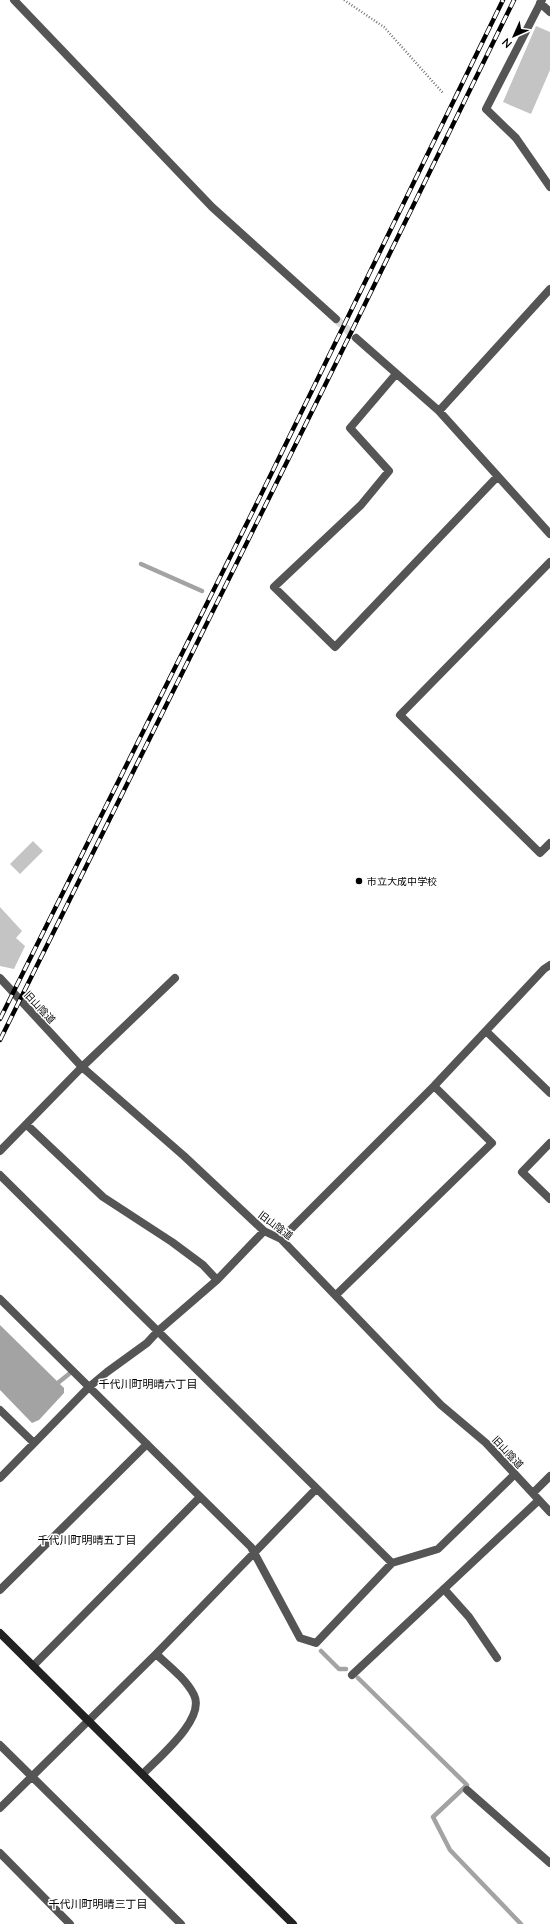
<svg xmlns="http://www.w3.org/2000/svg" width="550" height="1924" font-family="Lato,'Noto Sans JP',sans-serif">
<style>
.water{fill:#a3a3a3}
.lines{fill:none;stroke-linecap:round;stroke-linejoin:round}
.stream{stroke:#a3a3a3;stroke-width:4.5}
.building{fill:#c4c4c4}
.street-tunnel{stroke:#d9d9d9;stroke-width:8;stroke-dasharray:8 4;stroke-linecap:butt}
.path{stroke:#777;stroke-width:2.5;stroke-dasharray:1 2;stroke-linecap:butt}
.lane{stroke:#555;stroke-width:8}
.street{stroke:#555;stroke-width:8}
.secondary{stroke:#222;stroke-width:8}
.rail-casing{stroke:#000;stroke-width:4.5}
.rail{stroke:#fff;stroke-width:3;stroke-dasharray:9;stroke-linecap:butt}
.poi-dot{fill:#000;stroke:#fff;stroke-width:1.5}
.labels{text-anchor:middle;stroke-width:3;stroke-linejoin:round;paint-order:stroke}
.poi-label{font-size:10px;fill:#000;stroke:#fff;text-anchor:start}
.street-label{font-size:10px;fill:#000;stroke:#fff}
.neighbourhood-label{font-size:11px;fill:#000;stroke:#fff}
</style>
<rect width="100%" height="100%" fill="#fff"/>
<path class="water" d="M0 1325 64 1388V1393L39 1420 32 1423 0 1390Z"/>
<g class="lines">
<path class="stream" d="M141 564 202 591
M54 1386 69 1374
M321 1651 339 1669H346
M358 1678 467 1785 433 1817 450 1850 521 1924"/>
</g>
<path class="building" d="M536 26 550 32V70L531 114 503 102Z
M33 841 43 851 20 874 10 864Z
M0 907 22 931 16 938 25 946 14 969 0 966Z"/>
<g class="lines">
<path class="street-tunnel" d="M336 319 356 338"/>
<path class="path" d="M344 0 384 27 443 93"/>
<path class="lane" d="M444 1589 469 1617 497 1658"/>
<path class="street" d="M14 0 212 207 336 319
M542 0 486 109 516 138 550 187
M540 3 550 12
M356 338 439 411 550 534
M396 374 350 428 389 471 361 505 274 587 335 647 497 477
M439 411 550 289
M550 562 400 715 540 853 550 843
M0 978 82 1067 184 1156 264 1231 281 1239 441 1405 486 1443 550 1512
M486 1031 550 1093
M27 1125 103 1197 172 1242 203 1265 217 1280
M550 1143 522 1172 550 1199
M0 1151 82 1067 175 978
M0 1175 392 1563
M281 1239 434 1086 544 969 550 965
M336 1295 492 1143 434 1086
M0 1299 251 1547 300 1638 316 1643 392 1563 438 1549 515 1474
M0 1410 34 1443
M0 1478 89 1387 107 1372 147 1343 158 1331 217 1280 264 1231
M533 1493 550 1476
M0 1590 147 1444
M33 1666 200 1497
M352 1675 539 1500
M0 1745 181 1924
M143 1774C158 1758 206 1719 194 1695 186 1679 169 1666 156 1654
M467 1790 550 1863
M0 1808 156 1654 316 1489
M0 1853 70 1924"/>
<path class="secondary" d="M0 1633 293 1924"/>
<defs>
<path id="rail" d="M0 1019 254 509 503 0
M0 1040 340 355 514 0"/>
</defs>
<use href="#rail" class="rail-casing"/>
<use href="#rail" class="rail"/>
</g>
<circle class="poi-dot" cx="359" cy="881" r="4"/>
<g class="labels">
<g class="poi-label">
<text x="367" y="885">市立大成中学校</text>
</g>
<g class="street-label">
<text transform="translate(40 1007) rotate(47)" y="4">旧山陰道</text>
<text transform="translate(276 1225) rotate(37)" y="4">旧山陰道</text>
<text transform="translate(508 1452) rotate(47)" y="4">旧山陰道</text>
</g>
<g class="neighbourhood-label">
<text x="148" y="1388">千代川町明晴六丁目</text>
<text x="87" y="1544">千代川町明晴五丁目</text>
<text x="98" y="1908">千代川町明晴三丁目</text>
</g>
</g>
<g transform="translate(514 36) rotate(225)" stroke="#ffffff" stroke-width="3" paint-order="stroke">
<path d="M0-3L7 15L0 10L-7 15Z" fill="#000000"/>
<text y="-6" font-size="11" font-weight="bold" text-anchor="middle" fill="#000000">N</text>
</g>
</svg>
